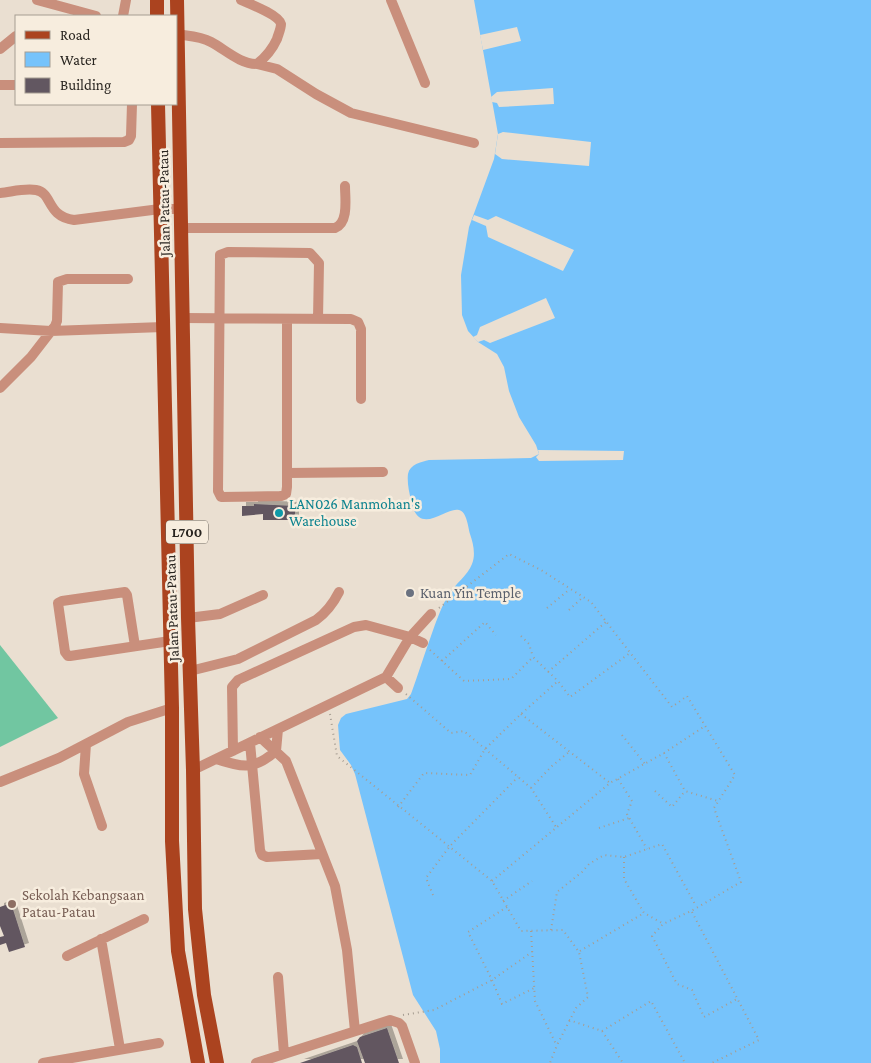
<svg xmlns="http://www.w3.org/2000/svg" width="871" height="1063" font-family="'Crimson Pro',serif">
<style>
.green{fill:#71c6a1}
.water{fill:#76c3fb}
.pier{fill:#eadfd1}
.building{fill:#625761;filter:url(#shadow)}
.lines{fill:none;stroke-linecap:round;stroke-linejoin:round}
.path{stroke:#a69d92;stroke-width:2;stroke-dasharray:1 4;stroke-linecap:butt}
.minor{stroke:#c98f7c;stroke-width:10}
.major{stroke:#ab431f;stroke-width:14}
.culture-dot{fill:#0f9aa8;stroke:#f7edde;stroke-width:2}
.worship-dot{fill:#6b7280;stroke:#f7edde;stroke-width:2}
.education-dot{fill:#8d6e63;stroke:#f7edde;stroke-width:2}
.labels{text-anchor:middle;stroke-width:5;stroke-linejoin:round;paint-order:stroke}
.shield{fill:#f7edde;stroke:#676159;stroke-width:1}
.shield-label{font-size:14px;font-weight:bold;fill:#292520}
.street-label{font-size:15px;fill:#292520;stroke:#f7edde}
.culture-label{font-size:15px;fill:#0d838f;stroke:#f7edde;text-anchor:start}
.worship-label{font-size:15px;fill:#5b616d;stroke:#f7edde;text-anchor:start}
.education-label{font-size:15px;fill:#785e54;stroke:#f7edde;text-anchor:start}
</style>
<defs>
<filter id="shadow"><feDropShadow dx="4" dy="-4" stdDeviation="0" flood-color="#0004"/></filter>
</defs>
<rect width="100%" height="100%" fill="#eadfd1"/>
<path class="green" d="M0 645 58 718 0 747Z"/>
<path class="water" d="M474 0H871V1063H440V1049L436 1031 413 995 355 774 351 765 340 750 338 725 341 718 346 714 407 699 411 694C418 675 424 655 431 636 436 622 441 607 449 594 455 584 468 575 472 564 476 554 473 543 470 534 468 527 467 512 459 510 446 506 418 539 411 500 409 492 407 482 408 474 410 464 421 462 429 460L531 458 539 454 536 445 519 417 509 391 504 367 497 354 478 342 468 331 462 315 461 275 469 227 494 159 498 134Z"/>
<path class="pier" d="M517 27 521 41 483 50 480 35Z
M553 88 554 104 499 107 497 103 492 102 491 97 497 92Z
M503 132 591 142 589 166 502 159 495 154 498 134Z
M474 215 488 220 496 216 574 250 563 271 488 237 486 226 472 220Z
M546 298 555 318 490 343 484 340 478 342 473 337 477 335 480 327Z
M538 450 624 451 623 460 539 461 536 457 539 454Z"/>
<path class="building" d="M254 504 295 506V520H263V514L242 516V506H254Z
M11 903 25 947 9 952 6 943 0 945V937L4 936 0 926V907Z
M387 1028 399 1063H365L357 1041 360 1037Z
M353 1045 357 1047 362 1063H300Z"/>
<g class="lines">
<path class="path" d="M439 608 509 554 541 570 591 602 672 707 687 696 735 775 714 808 741 882 691 911 663 924 652 936 677 984 692 990 704 1017 737 999
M547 608 570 589
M569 610 583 597
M521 636 529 644 533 657
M430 650 464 681 511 679 533 657 558 681
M442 661 485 622 496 635
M548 672 607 621
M406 694 451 733 464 731 531 788 556 827
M330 714 337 756 492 881 521 931 563 930 579 952 588 997 576 1008 557 1045 550 1063
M521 714 610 783
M622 735 645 764
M664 753 685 791 718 801
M618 779 632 801 627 814 647 849
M531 788 552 766 569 752
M655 791 672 807 685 791
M398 807 424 773 470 775 485 749 521 714 558 681 570 697 630 653
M599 828 629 818
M624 857V879L644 913 662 923
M492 881 610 783 664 753 705 726
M433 895 426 878 450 846 518 777
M503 901 532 881
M507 907 468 932 492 980 502 1004 534 988
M692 912 759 1040 712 1063
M551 930 557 892 582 872 589 864 604 855 624 857 662 844 696 906
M531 931 535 1001 556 1044
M580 951 644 913
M403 1015 434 1010 492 980 532 952
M569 1020 602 1031 623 1063
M602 1031 651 1001 685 1063"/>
<path class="minor" d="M37 0 96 16
M391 0 425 83
M123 16 126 0
M176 34C188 36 200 36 211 42 226 50 240 64 257 64 266 57 272 50 277 39 278 35 281 29 281 24 279 15 250 4 241 0
M0 49 16 36
M257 64 277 69 316 94 351 113 474 143
M0 85H16
M0 143 124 142 129 140 131 136 132 104
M0 193C11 192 24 188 36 190 53 193 46 216 74 220L160 209H180
M181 228H335C349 223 345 198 345 186
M182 318 351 319 358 322 361 329V399
M287 320V487L286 494 281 496 221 497 218 491 220 255 228 252 310 253 319 263 318 319
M0 328 51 331 163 327
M0 388 31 357 55 326 57 321 58 282 67 279H128
M287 473 383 472
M188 618 220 614 263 595
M423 643 410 637 431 614
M135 646 127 595 125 592 62 601 58 603 65 652 68 656H70L170 641
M190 671 238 659 316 620C327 612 333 604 339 592
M260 737 286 761 335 886 347 950 355 1031
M250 743 260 850 262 855 267 857 322 854
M86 744 84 774 102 826
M233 751 232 687 238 680 354 627 366 625 410 637 386 677 398 688
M216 759C242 767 253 771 276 751L278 729
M193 770 386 677
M0 782 59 758 128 722 172 708
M101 939 120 1049
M67 956 144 919
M278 977 284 1054
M43 1063 159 1043
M256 1063 390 1020 399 1023 402 1026 415 1063"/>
<path class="major" d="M157 0V16
M177 0 188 618 193 770 195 909 204 995 217 1063
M158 104 172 708V841L178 951 198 1063"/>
</g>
<circle class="culture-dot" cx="279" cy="513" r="5"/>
<circle class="worship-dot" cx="410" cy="593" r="5"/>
<circle class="education-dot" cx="12" cy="904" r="5"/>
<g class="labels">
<rect class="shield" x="166" y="520.5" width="42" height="23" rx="4"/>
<g class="shield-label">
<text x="187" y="537">L700</text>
</g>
<g class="street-label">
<text transform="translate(164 203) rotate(-91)" y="5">Jalan Patau-Patau</text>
<text transform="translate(172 608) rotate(-92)" y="5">Jalan Patau-Patau</text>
</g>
<g class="culture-label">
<text x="289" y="509">LAN026 Manmohan's<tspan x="289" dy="17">Warehouse</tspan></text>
</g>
<g class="worship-label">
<text x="420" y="598">Kuan Yin Temple</text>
</g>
<g class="education-label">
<text x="22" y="900">Sekolah Kebangsaan<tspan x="22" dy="17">Patau-Patau</tspan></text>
</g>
</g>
<rect x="15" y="15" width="162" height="90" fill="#f7edde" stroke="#a59d92"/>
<rect x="25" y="31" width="25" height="8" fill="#ab431f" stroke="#a59d92"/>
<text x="60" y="40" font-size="15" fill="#292520">Road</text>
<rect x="25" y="52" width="25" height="15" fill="#76c3fb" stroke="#a59d92"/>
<text x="60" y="65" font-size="15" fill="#292520">Water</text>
<rect x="25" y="78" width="25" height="15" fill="#625761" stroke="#a59d92"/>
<text x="60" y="90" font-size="15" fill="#292520">Building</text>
</svg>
